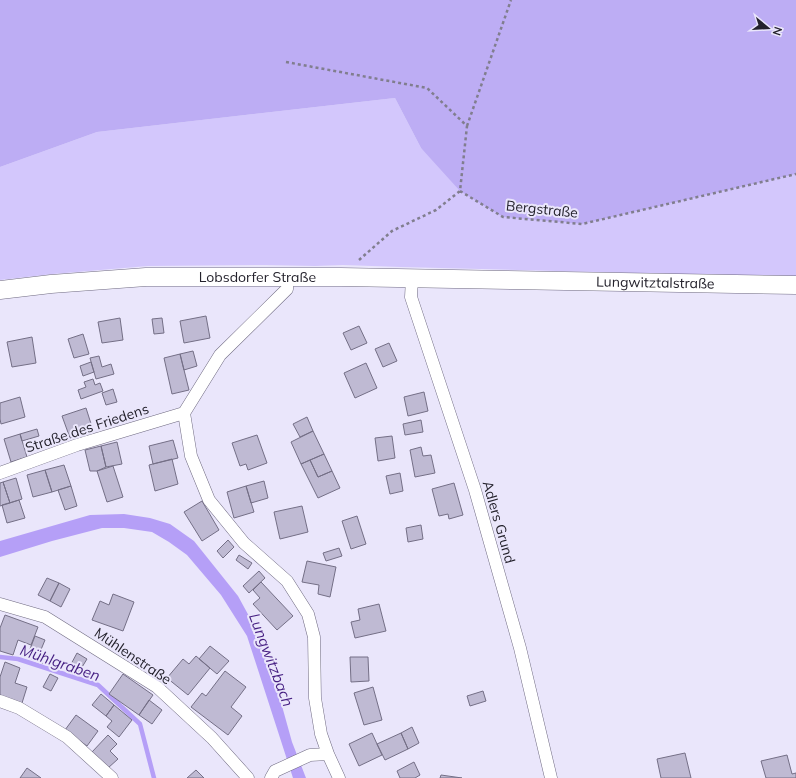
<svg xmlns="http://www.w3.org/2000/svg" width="796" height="778" font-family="Mulish,sans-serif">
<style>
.green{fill:#d3c7fc}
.forest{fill:#bdadf4}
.water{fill:#b59ff7}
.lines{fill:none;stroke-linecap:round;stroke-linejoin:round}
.stream{stroke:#b59ff7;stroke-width:4.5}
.building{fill:#bfbad3;stroke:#746f86}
.minor-casing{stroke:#6f6a81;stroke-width:13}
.secondary-casing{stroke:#6f6a81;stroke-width:19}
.path{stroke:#817e8e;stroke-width:2.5;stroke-dasharray:3 3;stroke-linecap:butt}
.minor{stroke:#fff;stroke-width:12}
.secondary{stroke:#fff;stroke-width:18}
.labels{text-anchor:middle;stroke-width:4;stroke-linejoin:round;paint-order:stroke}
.street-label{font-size:14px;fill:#24222c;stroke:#eae6fb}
.water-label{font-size:15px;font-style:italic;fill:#441d81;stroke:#eae6fb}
</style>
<rect width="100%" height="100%" fill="#eae6fb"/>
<path class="green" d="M395 98 421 148 503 217 582 224 796 174V277L401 267 343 265 315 266 265 265 148 266 53 274 0 280V167L97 132Z"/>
<path class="forest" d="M0 0H796V174L582 224 503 217 460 191 421 148 395 98 97 132 0 167Z"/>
<path class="water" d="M124 514 150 518 170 524 194 541 238 596 256 629 277 688 292 742 306 778H293L247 636 221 595 187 555 169 542 152 532 124 528H102L52 541 0 557V541L90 515Z"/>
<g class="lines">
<path class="stream" d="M0 657 18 659 98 685 140 724 154 778"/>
</g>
<path class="building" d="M206 316 210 338 184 343 180 321Z
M120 318 123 340 102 343 98 322Z
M162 318 164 333 154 334 152 319Z
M359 326 367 343 351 350 343 333Z
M83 334 89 354 74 358 68 339Z
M32 337 36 363 12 367 7 342Z
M389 343 397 361 383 367 375 349Z
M193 351 197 366 184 370 180 354Z
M180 354 189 390 172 394 164 358Z
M99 356 102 367 111 364 114 374 96 379 90 358Z
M91 362 94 372 83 376 80 366Z
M366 363 377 388 355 398 344 373Z
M93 379 95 385 100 383 103 391 81 399 78 390 86 387 84 382Z
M113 389 117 402 106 405 102 393Z
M424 392 428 411 408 416 404 397Z
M20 397 25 417 1 424 0 419V403Z
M86 408 93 430 70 438 62 416Z
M307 417 313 431 300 437 293 424Z
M421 420 423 432 405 435 403 424Z
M37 429 39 436 22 441 20 434Z
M313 431 324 454 301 464 291 442Z
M20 434 27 457 11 462 4 439Z
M257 435 267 463 248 470 246 464 240 466 232 443Z
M392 436 395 458 378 461 375 438Z
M173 440 178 458 153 464 149 446Z
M117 442 122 464 106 467 101 446Z
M101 446 106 467 97 471H90L85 450Z
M421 447 423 456 431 455 435 473 415 477 410 450Z
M324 454 332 471 318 477 310 460Z
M172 459 178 484 155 491 149 465Z
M310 460 318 477 332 471 340 488 318 498 301 464Z
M64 465 71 486 52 492 45 470Z
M113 466 123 497 107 502 97 471Z
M45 470 52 492 33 497 27 475Z
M400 473 403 491 390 494 386 476Z
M16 478 22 499 10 503 3 482Z
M264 481 268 498 251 503 246 486Z
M3 482 10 503 0 506V483Z
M454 483 463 515 449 519 448 514 439 516 432 489Z
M71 486 77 506 65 510 58 490Z
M246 486 254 512 234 518 227 492Z
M19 500 25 518 7 523 2 505Z
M202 501 219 530 202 541 184 512Z
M302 506 308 532 280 539 274 512Z
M357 516 366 544 351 549 342 521Z
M421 525 423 539 408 542 406 528Z
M228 540 234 547 223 558 217 551Z
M339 548 342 556 326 561 323 553Z
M239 555 252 563 248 569 236 560Z
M307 561 336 567 330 597 318 594 319 585 302 582Z
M259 571 265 578 249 593 243 586Z
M47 578 59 583 50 601 38 595Z
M261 582 293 616 277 630 253 604 260 598 253 590Z
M59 583 70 589 61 607 50 601Z
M113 594 134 602 123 631 92 620 100 601 109 605Z
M379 604 386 631 355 638 351 622 360 620 358 609Z
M5 615 38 627 31 645 18 640 13 655 0 651V628Z
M35 636 45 640 40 652 48 655 45 664 27 657Z
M210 646 229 661 217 674 199 659Z
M77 653 87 659 79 672 70 666Z
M196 656 210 668 188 695 167 678 183 659 189 664Z
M350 657H368L369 681 351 682Z
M5 662 20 668 15 683 27 687 22 703 0 696V677Z
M225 671 246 687 231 707 242 716 228 735 191 707 202 693 206 696Z
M50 674 58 678 51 691 43 687Z
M123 674 153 695 139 715 109 694Z
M373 687 382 720 364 725 354 693Z
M483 691 486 701 470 706 467 696Z
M101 694 114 705 106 716 92 705Z
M149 700 162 710 152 724 139 715Z
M114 705 132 720 119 737 107 727 112 721 106 716Z
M76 715 98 731 87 746 65 730Z
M412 727 419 743 408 749 401 733Z
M372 733 382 755 359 766 349 744Z
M401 733 408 749 385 760 377 744Z
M108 735 117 744 110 751 118 759 108 768 92 752Z
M685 753 691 778H661L657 759Z
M787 755 792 774 796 773V778H766L761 761Z
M414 762 420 775 415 778H400L397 771Z
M27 768 41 778H20Z
M196 770 204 778H187Z
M441 775 462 778H440Z"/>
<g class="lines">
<defs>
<path id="minor" d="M288 277 287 289 220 355 184 413 191 456 209 500 244 543 287 581 308 614 314 637 315 698 321 734 328 754 339 778
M412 278 411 297 475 490 520 648 551 778
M0 473 77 445 184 413
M0 604 45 617 157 687 212 738 248 778
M0 701 19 708 67 737 112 778
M271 778 275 771 310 755 328 754"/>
<g id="secondary">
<path id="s1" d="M0 290 51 284 146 277H341L796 285"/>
</g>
</defs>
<use href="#minor" class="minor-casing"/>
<use href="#secondary" class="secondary-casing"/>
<path class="path" d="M286 62 427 88 467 126 460 191
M467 126 511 0
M460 191 503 217 582 224 796 174
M359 260 392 231 436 210 460 191"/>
<use href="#minor" class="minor"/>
<use href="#secondary" class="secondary"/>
</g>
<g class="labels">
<g class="street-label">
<text transform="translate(542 209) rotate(6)" y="5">Bergstraße</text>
<text dy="5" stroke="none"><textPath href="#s1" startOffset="258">Lobsdorfer Straße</textPath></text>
<text dy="5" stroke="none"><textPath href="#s1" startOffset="656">Lungwitztalstraße</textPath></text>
<text transform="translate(87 428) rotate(-18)" y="5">Straße des Friedens</text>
<text transform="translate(499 522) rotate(74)" y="5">Adlers Grund</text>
<text transform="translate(133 656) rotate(34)" y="5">Mühlenstraße</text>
</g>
<g class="water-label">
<text transform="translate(271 660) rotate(69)" y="5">Lungwitzbach</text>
<text transform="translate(60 663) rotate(19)" y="5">Mühlgraben</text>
</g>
</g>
<g transform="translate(768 28) rotate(108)" stroke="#eae6fb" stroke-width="3" paint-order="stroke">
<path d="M0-3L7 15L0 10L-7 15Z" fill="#24222c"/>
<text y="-6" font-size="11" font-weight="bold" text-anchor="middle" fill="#24222c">N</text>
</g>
</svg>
